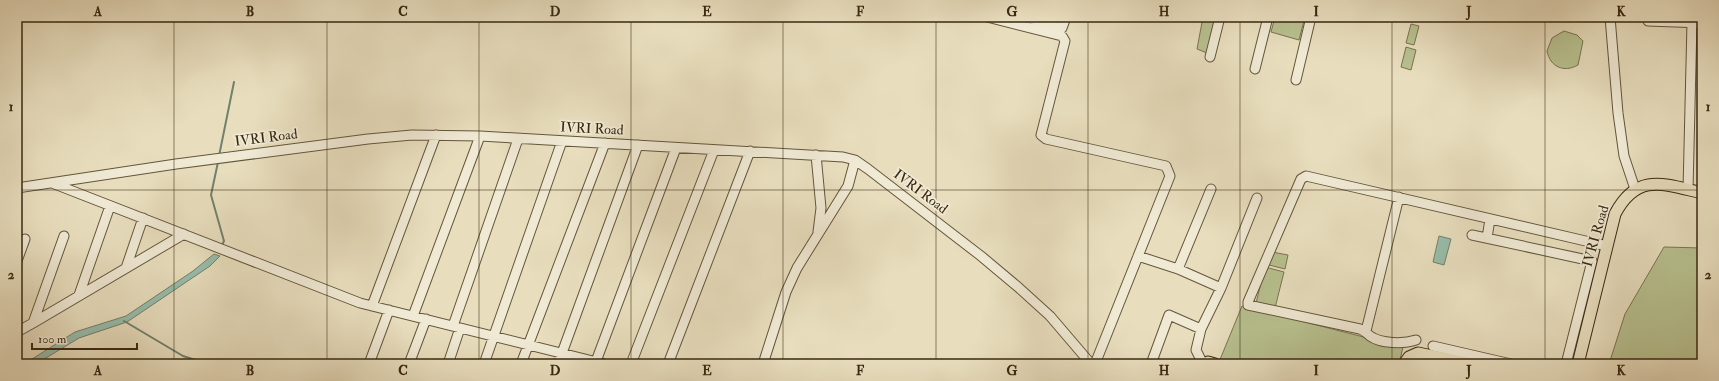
<svg xmlns="http://www.w3.org/2000/svg" width="1719" height="381" font-family="'IM FELL Double Pica',serif">
<style>
.green{fill:#b8c190;stroke:#787450}
.water{fill:#98bdab;stroke:#72816d}
.lines{fill:none;stroke-linecap:round;stroke-linejoin:round}
.stream{stroke:#72816d;stroke-width:2}
.minor-casing{stroke:#64563c;stroke-width:11}
.major-casing{stroke:#382811;stroke-width:13}
.minor{stroke:#f0ead5;stroke-width:9}
.major{stroke:#e8debe;stroke-width:11}
.grid{fill:none;stroke:#382811;stroke-width:1;stroke-opacity:0.55}
.labels{text-anchor:middle;stroke-width:3.5;stroke-linejoin:round;paint-order:stroke}
.street-label{font-size:14px;fill:#382811;stroke:#f0ead5}
.neatline{fill:none;stroke:#382811;stroke-width:1.5}
.grid-label{font-size:13px;text-anchor:middle;font-weight:bold;fill:#382811}
</style>
<rect width="100%" height="100%" fill="#e8debe"/>
<filter id="stains"><feTurbulence type="fractalNoise" baseFrequency=".005" numOctaves="4"/><feColorMatrix values="0 0 0 0 .2 0 0 0 0 .09 0 0 0 0 .02 0 0 0 .5 -.17"/></filter>
<radialGradient id="worn" r=".72"><stop offset=".6" stop-color="#630" stop-opacity="0"/><stop offset="1" stop-color="#630" stop-opacity=".3"/></radialGradient>
<path class="green" d="M1203 17H1215L1207 53 1197 49Z
M1275 17H1305L1299 40 1271 32Z
M1411 24 1419 26 1414 45 1406 43Z
M1564 31 1577 35 1583 41 1578 65C1564 73 1550 67 1547 51L1552 38Z
M1406 47 1416 50 1411 70 1401 67Z
M1664 247 1702 248V364H1609L1625 314Z
M1272 252 1288 255 1285 269 1269 265Z
M1265 267 1284 272 1275 308 1256 303Z
M1242 306 1403 347 1399 364H1226L1219 362Z"/>
<path class="water" d="M1439 236 1451 239 1444 265 1433 262Z
M214 254 220 256 210 266 127 322 79 338 36 364H24L75 332 126 316 193 271Z"/>
<g class="lines">
<path class="stream" d="M219 156 234 82
M218 162 211 195 224 241 221 247
M124 321 183 356 208 364"/>
<defs>
<path id="minor" d="M987 17 1062 36 1065 41 1041 135 1046 139 1166 166 1170 176 1095 364
M1025 17 1062 28 1066 17
M1610 17 1618 113 1624 156 1635 189
M1648 21 1702 23
M1210 57 1220 17
M1255 69 1268 17
M1296 80 1311 17
M816 155 821 208 818 232
M52 183 360 303 605 364
M17 188 176 164 368 139 412 135 480 136 843 157 855 160 868 169 981 256 1018 287 1050 316 1091 364
M1688 190 1692 22
M1472 235 1592 261 1566 364
M1487 238 1490 219
M1138 256 1178 269 1221 288
M17 261 25 239
M126 268 143 218
M1178 269 1211 189
M79 295 110 206
M372 306 436 135
M413 316 480 136
M33 323 184 234
M453 326 518 139
M1366 331 1399 197
M17 332 33 323 64 236
M1416 340C1404 344 1381 344 1370 336 1366 333 1365 331 1360 329L1248 305V302L1301 179 1306 176 1607 246
M1433 346 1511 364
M369 364 389 310
M409 364 426 319
M448 364 460 328
M484 364 562 141
M521 364 605 143
M558 364 638 145
M595 364 676 148
M631 364 714 150
M668 364 750 151
M763 364 786 292 797 268 848 186 855 160
M1151 364 1169 315 1201 329
M1203 364 1196 350 1201 329 1221 288 1257 198"/>
<path id="major" d="M1205 364 1208 362 1215 364
M1404 364 1409 357 1418 353 1471 364
M1578 364 1615 214C1637 172 1664 184 1702 193"/>
</defs>
<use href="#minor" class="minor-casing"/>
<use href="#major" class="major-casing"/>
<use href="#minor" class="minor"/>
<use href="#major" class="major"/>
</g>
<path class="grid" d="M174 17V364M327 17V364M479 17V364M631 17V364M783 17V364M936 17V364M1088 17V364M1240 17V364M1392 17V364M1545 17V364M17 190H1702"/>
<g class="labels">
<g class="street-label">
<text transform="translate(592 128) rotate(3)" y="5">IVRI Road</text>
<text transform="translate(266 137) rotate(-7)" y="5">IVRI Road</text>
<text transform="translate(921 191) rotate(37)" y="5">IVRI Road</text>
<text transform="translate(1595 236) rotate(-74)" y="5">IVRI Road</text>
</g>
</g>
<rect width="1719" height="381" fill="none" stroke="#e8debe" stroke-width="44"/>
<path d="M32 343v6h105v-6" fill="none" stroke="#382811" stroke-width="2"/>
<text x="38" y="343" font-size="12" fill="#382811" stroke="#f0ead5" stroke-width="3" paint-order="stroke">100 m</text>
<rect x="22" y="22" width="1675" height="337" class="neatline"/>
<g class="grid-label">
<text x="98" y="16">A</text>
<text x="250" y="16">B</text>
<text x="403" y="16">C</text>
<text x="555" y="16">D</text>
<text x="707" y="16">E</text>
<text x="860" y="16">F</text>
<text x="1012" y="16">G</text>
<text x="1164" y="16">H</text>
<text x="1316" y="16">I</text>
<text x="1469" y="16">J</text>
<text x="1621" y="16">K</text>
<text x="11" y="111">1</text>
<text x="1708" y="111">1</text>
<text x="11" y="279">2</text>
<text x="1708" y="279">2</text>
<text x="98" y="375">A</text>
<text x="250" y="375">B</text>
<text x="403" y="375">C</text>
<text x="555" y="375">D</text>
<text x="707" y="375">E</text>
<text x="860" y="375">F</text>
<text x="1012" y="375">G</text>
<text x="1164" y="375">H</text>
<text x="1316" y="375">I</text>
<text x="1469" y="375">J</text>
<text x="1621" y="375">K</text>
</g>
<rect width="100%" height="100%" filter="url(#stains)"/>
<rect width="100%" height="100%" fill="url(#worn)"/>
</svg>
